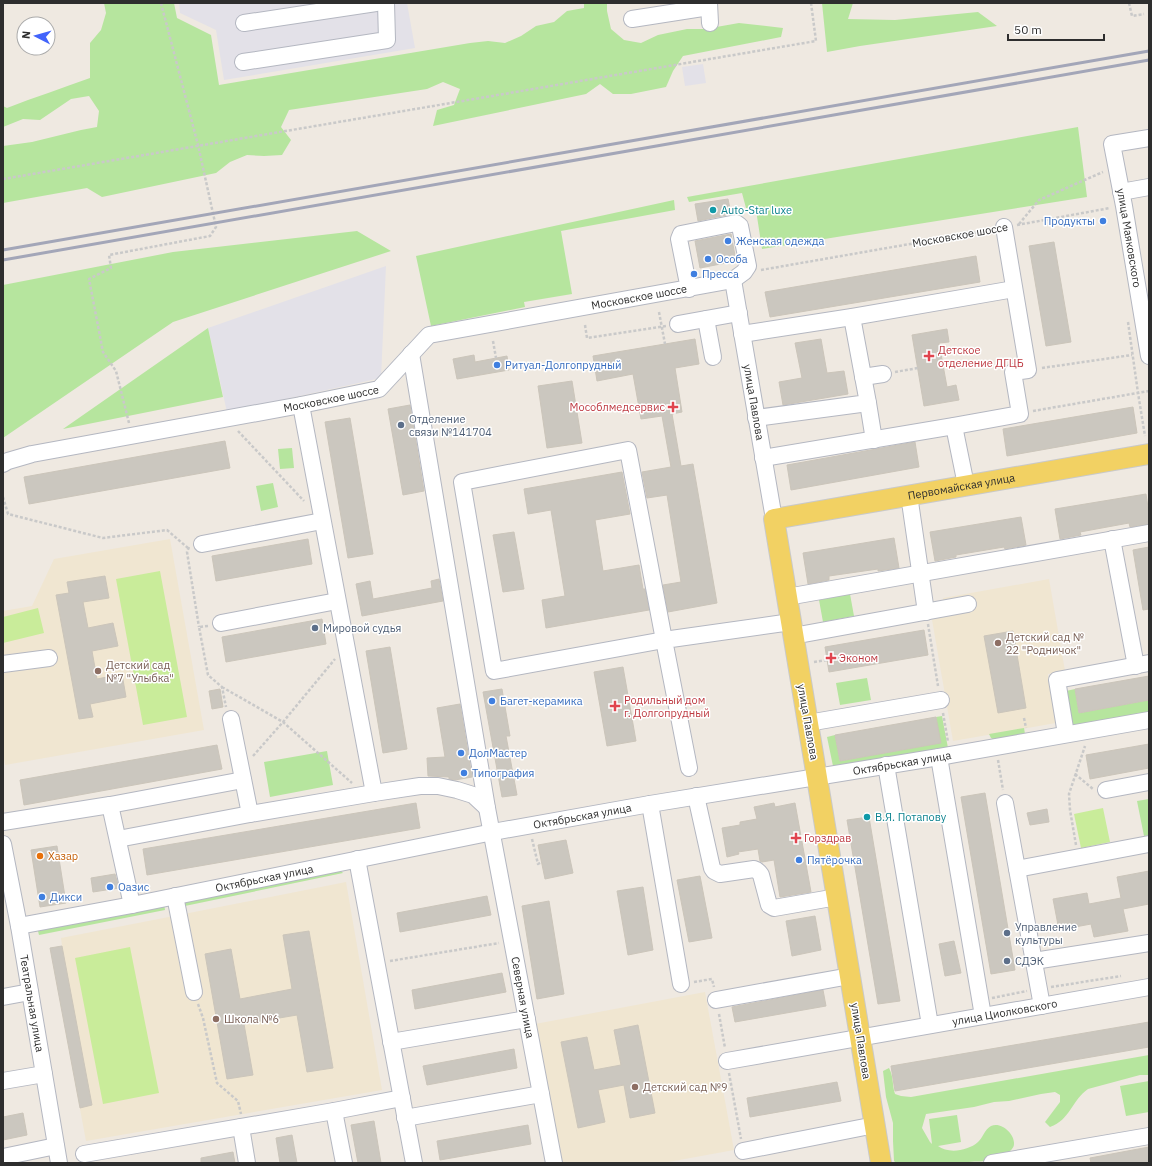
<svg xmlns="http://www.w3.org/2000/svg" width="1152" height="1166" font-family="'IBM Plex Sans',sans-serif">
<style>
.industrial{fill:#e3e1e8}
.education{fill:#f0e6d1}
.green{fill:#b6e59e}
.pitch{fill:#c9ec9a}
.building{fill:#cbc7bf;stroke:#cbc5ba}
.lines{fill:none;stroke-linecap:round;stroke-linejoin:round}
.minor-casing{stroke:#b4b7c1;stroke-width:18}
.major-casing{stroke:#c9c9c9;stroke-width:22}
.path{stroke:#c9c9c9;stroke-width:2.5;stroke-dasharray:3 2;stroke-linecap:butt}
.minor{stroke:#fff;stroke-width:16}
.major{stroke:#f2d163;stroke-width:20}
.rail{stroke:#a3a6b8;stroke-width:3}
.culture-dot{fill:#0f9aa8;stroke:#fff;stroke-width:1.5}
.shop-dot{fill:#3f7fe0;stroke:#fff;stroke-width:1.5}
.health-dot{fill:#e0444e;stroke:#fff;stroke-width:1.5}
.service-dot{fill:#5c6f8a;stroke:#fff;stroke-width:1.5}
.education-dot{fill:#8d6e63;stroke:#fff;stroke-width:1.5}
.food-dot{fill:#e8710a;stroke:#fff;stroke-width:1.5}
.labels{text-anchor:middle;stroke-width:3;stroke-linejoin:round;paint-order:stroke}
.culture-label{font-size:11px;fill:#0d838f;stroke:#fff;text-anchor:start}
.shop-label{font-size:11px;fill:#366cbe;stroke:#fff;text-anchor:start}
.street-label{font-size:11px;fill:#2e2e2e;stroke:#fff}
.health-label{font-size:11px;fill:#be3a42;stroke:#fff;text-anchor:start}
.service-label{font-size:11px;fill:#4e5e75;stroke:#fff;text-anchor:start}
.education-label{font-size:11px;fill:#785e54;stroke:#fff;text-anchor:start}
.food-label{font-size:11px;fill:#c56008;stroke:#fff;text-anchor:start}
</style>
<rect width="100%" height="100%" fill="#efe9e1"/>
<path class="industrial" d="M179 3H407L415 48 224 80 216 30 180 13Z
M703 64 706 83 685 86 682 67Z
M386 266 381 378 227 412 208 328Z"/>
<path class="education" d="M170 539 204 730 5 765 3 752V611L32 606 54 559Z
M1049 579 1065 671 1048 674 1056 723 953 741 931 614 945 611 943 598Z
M346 882 382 1090 86 1141 50 948 62 946 61 938 179 915Z
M705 992 734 1150 663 1163H561L535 1024Z"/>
<path class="green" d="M104 3H174L177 18 211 35 219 85 470 43 488 41 505 43 521 36 536 26 554 22 567 11 584 8V3H607V11L611 29 624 40 641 43 658 35 687 29H705L739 23 783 28 781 37 683 56 673 71 666 87 631 94H613L600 84 586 94 433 126 437 110 454 105 460 89 443 82 427 89 289 110 281 127 291 140 282 155 264 156 247 155 230 162 216 173 102 197 87 188 3 203V146L32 142 81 130 97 127 99 111 89 96 71 99 40 120 23 119 3 127V106L7 108C35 97 63 88 90 78V43L101 30 106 13Z
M822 3H853L848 19 895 20 978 12 997 26 860 46 827 52Z
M1078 127 1087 197 762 249 756 210 746 208 742 193 689 202 687 197Z
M674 200 675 210 561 231 572 294 524 302 525 307 431 326 416 256Z
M357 231 391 251 173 322 3 438V285L173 252Z
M208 328 223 397 63 429Z
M292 448 294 468 280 469 278 449Z
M273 483 278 507 261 511 256 486Z
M850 594 854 616 823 622 819 600Z
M867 678 871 700 840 705 836 683Z
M1075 689 1079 713 1149 700V714L1076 726 1071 723 1066 691Z
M942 716 948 748 833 766 827 737 835 735 840 761 940 743 936 717Z
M1024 728 1025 734 993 739 991 738 989 734Z
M327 751 333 785 270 797 264 762Z
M1149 799V835L1144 836 1137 801Z
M339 869 343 873 180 907 183 901Z
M164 904 165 910 39 935 38 931Z
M1149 1055V1075H1140L1088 1089C1072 1100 1070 1120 1050 1127L1045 1122 1060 1102V1095L1055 1092 1041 1094 1009 1101 994 1102 974 1107 926 1114 922 1128 930 1142 932 1144 929 1119 957 1115 961 1142 938 1146C948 1154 968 1151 978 1142 982 1139 985 1129 991 1126 1001 1121 1015 1134 1014 1144 1014 1152 998 1159 991 1160 984 1162 976 1161 969 1162 945 1163 920 1163 896 1163L894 1161 893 1141V1123L886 1097 883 1071 889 1068C894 1078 892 1085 895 1094L901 1096 911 1097Z
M1149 1081V1112L1126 1116 1120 1086Z"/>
<path class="pitch" d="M160 571 187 717 143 725 116 579Z
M38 608 44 633 3 643V617Z
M1103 808 1110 842 1081 848 1074 814Z
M130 947 159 1093 103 1104 75 958Z"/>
<path class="building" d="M728 199 731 214 698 221 695 204Z
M731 234 736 261 700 268 695 241Z
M1054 242 1071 342 1046 346 1029 246Z
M976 256 980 282 770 317 765 292Z
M947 329 949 342 939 343 947 387 956 385 959 400 924 406 912 335Z
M695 339 699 364 675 368 682 412 672 414 681 466 693 464 717 603 668 612 663 585 681 582 667 495 647 498 642 472 671 467 662 416 641 419 633 374 597 381 593 356Z
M821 339 827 373 844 371 848 394 783 405 779 382 802 378 795 343Z
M474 355 475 362 507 356 509 370 457 379 453 359Z
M572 381 582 443 547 448 538 386Z
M410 405 424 491 403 495 388 409Z
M1133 407 1137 433 1007 456 1003 429Z
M350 418 373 554 348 558 325 422Z
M225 441 230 468 29 504 24 477Z
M915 442 919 467 791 490 787 465Z
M622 472 630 514 595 520 603 571 639 565 643 589H645L649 610 546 628 542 600 565 596 551 510 528 514 524 489Z
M1146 494 1149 514V524L1130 527 1129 523 1080 532 1081 535 1060 539 1055 509Z
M1021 517 1026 545 1005 549 1004 547 956 555V557L935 561 930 532Z
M514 532 524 589 503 592 493 535Z
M894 538 899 568 878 571V569L829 576V580L808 584 803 553Z
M308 539 312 564 216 581 212 556Z
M1149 547V609L1143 610 1133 550Z
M105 576 109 598 83 602 88 628 113 623 118 646 92 651 97 679 122 674 126 697 90 704 93 717 79 719 56 595 69 593 67 582Z
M439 579 443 601 362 616 356 584 370 581 373 599 432 588 431 581Z
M322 619 326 644 226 662 222 637Z
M924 630 928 655 829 672 825 647Z
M1013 631 1026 708 998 713 984 636Z
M390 647 407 749 383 753 366 651Z
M623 667 636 741 607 746 594 672Z
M1149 676V700L1079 713 1075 689Z
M220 689 223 707 212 709 209 691Z
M502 689 510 736H506L517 795 502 797 483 692Z
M460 704 472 777 455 780 449 779V777L428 776 427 758 445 757 437 708Z
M936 717 941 743 840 761 835 735Z
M1149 744V768L1090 779 1086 755Z
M217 745 222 769 24 805 20 780Z
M985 793 1015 970 991 974 961 797Z
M416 803 420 828 147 875 143 849Z
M774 803 775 807 795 803 811 892 780 897 774 860 762 862 760 861 758 849 738 852 739 854 727 857 722 828 740 825V822L757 819 754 807Z
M1047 809 1049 822 1030 825 1027 813Z
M869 817 900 1001 878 1004 847 820Z
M566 840 573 873 545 879 538 845Z
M57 846 66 903 40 907 31 850Z
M1149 871V904L1123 909 1128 931 1094 937 1091 924 1059 930 1053 899 1087 893 1089 904 1121 898 1117 877Z
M115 874 119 888 93 892 91 878Z
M700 876 712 938 689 942 677 880Z
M643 887 653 950 628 955 617 891Z
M487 896 491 915 400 932 397 913Z
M549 901 564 994 537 999 522 906Z
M815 916 821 950 792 956 786 921Z
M309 931 333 1068 307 1072 297 1015 244 1024 253 1075 227 1079 205 954 231 949 240 999 292 989 283 935Z
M954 941 961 973 945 976 939 944Z
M62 946 92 1105 80 1108 50 948Z
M502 973 506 992 415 1009 412 990Z
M823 990 826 1006 735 1022 732 1007Z
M1149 1022V1047L895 1091 891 1066Z
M638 1025 655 1113 630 1118 624 1085 598 1090 605 1122 578 1128 561 1042 587 1037 594 1070 621 1065 614 1030Z
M514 1049 517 1068 427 1085 423 1066Z
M837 1082 841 1101 750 1117 747 1098Z
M23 1113 27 1135 3 1140V1117Z
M374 1121 381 1163H358L351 1125Z
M528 1125 531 1144 440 1160 437 1141Z
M292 1135 297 1163H280L276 1138Z
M1149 1147V1163H1091L1090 1158Z
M233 1152 235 1163H201V1158Z"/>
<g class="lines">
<defs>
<g id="minor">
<path d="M709 3 710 23"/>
<path d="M632 19 709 7"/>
<path d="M244 23 376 3"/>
<path d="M243 62 387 40 386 3"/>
<path id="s1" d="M1149 138 1112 144 1124 206 1149 356"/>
<path d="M1121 192 1149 187"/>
<path id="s2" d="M733 280 774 519"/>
<path d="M706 319 713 357"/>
<path d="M678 324 739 313"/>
<path d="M742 334 852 317 1014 289"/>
<path id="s3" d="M411 354 487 808 554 1163"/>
<path d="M863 377 883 374"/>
<path d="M868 403 874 440"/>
<path d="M301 405 374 793"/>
<path d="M756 418 868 403 852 317"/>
<path d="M954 426 966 485"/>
<path d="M628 450 664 640 494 671 462 482Z"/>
<path d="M763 458 954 426 1020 414 1013 372 1028 370 1004 227"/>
<path id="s4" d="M3 464 8 461 32 454 301 405 379 389 429 335 733 280 744 272 748 266 740 226 736 223 681 234 679 239 689 289"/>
<path d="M909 495 926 612"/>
<path d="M1112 539 1136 666"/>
<path d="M202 544 322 521"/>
<path d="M787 597 1149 533"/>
<path d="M221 623 337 601"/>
<path d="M793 636 968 604"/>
<path d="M3 664 49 658"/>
<path d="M231 719 250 814"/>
<path d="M808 723 941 700"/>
<path d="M1066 734 1057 680 1149 663"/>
<path d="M939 757 983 1016"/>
<path d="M886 765 930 1025"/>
<path d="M689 768 664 640 791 622"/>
<path d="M1106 790 1149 782"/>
<path d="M696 796 712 868 714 871 720 874 754 869C758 870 759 872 761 875L769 905 774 908 837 897"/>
<path d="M1005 803 1042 1006"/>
<path d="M650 804 681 984"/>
<path d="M110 805 132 905"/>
<path d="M3 822 110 805 243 780"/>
<path d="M118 839 250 814 374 793 420 786H438L457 790 473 795 487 808"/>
<path id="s5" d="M3 844 19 926 59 1163"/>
<path d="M357 859 414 1163"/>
<path d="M1017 869 1149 844"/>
<path d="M175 896 194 992"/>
<path id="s6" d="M19 926 132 905 493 832 650 804 939 757 1149 720"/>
<path d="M1034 961 1149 943"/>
<path d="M3 997 30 992"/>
<path d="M716 1000 850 976"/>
<path d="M391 1042 527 1019"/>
<path id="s7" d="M727 1061 1149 987"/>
<path d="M3 1081 44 1074"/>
<path d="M334 1111 344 1163"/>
<path d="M405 1118 541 1094"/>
<path d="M241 1127 247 1163"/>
<path d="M743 1151 875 1125"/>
<path d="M84 1154 334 1111 402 1098"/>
<path d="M3 1157 56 1146"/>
<path d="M992 1163 1149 1136"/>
</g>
<g id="major">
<path id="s8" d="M881 1163 774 519 1149 454"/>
</g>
</defs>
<use href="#minor" class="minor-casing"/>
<use href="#major" class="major-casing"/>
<path class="path" d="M1129 3 1132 16 1144 14
M3 179 816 41 811 3
M1019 224 1039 200 1103 172
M1017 225 1110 208
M761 270 990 230
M659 312 665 344
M1128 322 1138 393 1145 436
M585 325 587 338 666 326
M493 341 496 358
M1042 368 1132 355
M895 372 918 368
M1033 411 1149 391
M129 423 116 371 103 352 89 279 111 268 109 255 210 236 216 227 198 145 161 3
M238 431 304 501
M3 497 8 514 103 538 167 530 188 548
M189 547 187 552 199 627
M928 624 938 686
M208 626 199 627 208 675 222 687 226 707
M814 662 827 660
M222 687 283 722 352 783
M943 713 948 742
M1024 718 1026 728
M253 756 283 722 335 659
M998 760 1003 790
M1075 774 1093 789
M532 839 538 864 542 862
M1076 845 1070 810 1069 794 1085 746
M390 961 499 943
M694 982 712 979 714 987
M1051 987 1121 976
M992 998 1027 991
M198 1004 203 1018 217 1083 238 1101 241 1114
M719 1014 725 1048
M729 1073 741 1139"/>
<use href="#minor" class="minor"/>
<use href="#major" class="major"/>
<path class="rail" d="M3 250 1149 51
M3 260 1149 60"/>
</g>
<g class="culture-dot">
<circle cx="713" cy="210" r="4"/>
<circle cx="867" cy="817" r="4"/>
</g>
<g class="shop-dot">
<circle cx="1103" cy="221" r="4"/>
<circle cx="728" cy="241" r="4"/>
<circle cx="708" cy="259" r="4"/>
<circle cx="694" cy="274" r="4"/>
<circle cx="497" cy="365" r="4"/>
<circle cx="492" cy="701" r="4"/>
<circle cx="461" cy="753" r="4"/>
<circle cx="464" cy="773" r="4"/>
<circle cx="799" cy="860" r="4"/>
<circle cx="110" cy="887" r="4"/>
<circle cx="42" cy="897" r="4"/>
</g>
<g class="health-dot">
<path d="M927 350h4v4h4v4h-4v4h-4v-4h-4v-4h4z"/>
<path d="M671 401h4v4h4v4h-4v4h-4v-4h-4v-4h4z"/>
<path d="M829 652h4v4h4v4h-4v4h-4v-4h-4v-4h4z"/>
<path d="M613 700h4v4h4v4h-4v4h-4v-4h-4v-4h4z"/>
<path d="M794 832h4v4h4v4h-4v4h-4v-4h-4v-4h4z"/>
</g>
<g class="service-dot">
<circle cx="401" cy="425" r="4"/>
<circle cx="315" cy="628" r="4"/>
<circle cx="1007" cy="933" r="4"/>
<circle cx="1007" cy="961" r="4"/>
</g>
<g class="education-dot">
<circle cx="998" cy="643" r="4"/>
<circle cx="98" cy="671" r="4"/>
<circle cx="216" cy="1019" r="4"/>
<circle cx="635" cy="1087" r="4"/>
</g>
<circle class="food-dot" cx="40" cy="856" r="4"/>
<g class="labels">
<g class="culture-label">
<text x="721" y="214">Auto-Star luxe</text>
<text x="875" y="821">В.Я. Потапову</text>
</g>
<g class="shop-label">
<text x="1095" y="225" text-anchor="end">Продукты</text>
<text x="736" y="245">Женская одежда</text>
<text x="716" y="263">Особа</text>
<text x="702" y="278">Пресса</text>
<text x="505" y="369">Ритуал-Долгопрудный</text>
<text x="500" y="705">Багет-керамика</text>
<text x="469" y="757">ДолМастер</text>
<text x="472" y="777">Типография</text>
<text x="807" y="864">Пятёрочка</text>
<text x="118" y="891">Оазис</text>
<text x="50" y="901">Дикси</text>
</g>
<g class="street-label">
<text transform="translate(960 235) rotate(-10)" y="4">Московское шоссе</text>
<text dy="4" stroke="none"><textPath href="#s1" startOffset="133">улица Маяковского</textPath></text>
<text dy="4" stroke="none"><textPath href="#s4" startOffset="671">Московское шоссе</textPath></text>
<text dy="4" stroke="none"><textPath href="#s4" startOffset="335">Московское шоссе</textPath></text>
<text dy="4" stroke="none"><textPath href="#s2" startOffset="124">улица Павлова</textPath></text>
<text dy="4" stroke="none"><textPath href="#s8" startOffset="843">Первомайская улица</textPath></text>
<text transform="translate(808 722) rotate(80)" y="4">улица Павлова</text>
<text dy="4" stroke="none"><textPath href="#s6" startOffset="898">Октябрьская улица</textPath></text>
<text dy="4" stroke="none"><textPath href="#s6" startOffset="574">Октябрьская улица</textPath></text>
<text dy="4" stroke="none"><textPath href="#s6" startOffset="250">Октябрьская улица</textPath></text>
<text dy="4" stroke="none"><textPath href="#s3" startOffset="653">Северная улица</textPath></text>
<text dy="4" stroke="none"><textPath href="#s5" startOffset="162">Театральная улица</textPath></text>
<text dy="4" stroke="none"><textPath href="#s7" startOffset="282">улица Циолковского</textPath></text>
<text transform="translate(861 1041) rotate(81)" y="4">улица Павлова</text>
</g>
<g class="health-label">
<text x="938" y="354">Детское<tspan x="938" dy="13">отделение ДГЦБ</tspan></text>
<text x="665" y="411" text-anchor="end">Мособлмедсервис</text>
<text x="839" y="662">Эконом</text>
<text x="624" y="704">Родильный дом<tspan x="624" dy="13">г. Долгопрудный</tspan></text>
<text x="804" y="842">Горздрав</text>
</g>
<g class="service-label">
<text x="409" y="423">Отделение<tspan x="409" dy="13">связи №141704</tspan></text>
<text x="323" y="632">Мировой судья</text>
<text x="1015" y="931">Управление<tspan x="1015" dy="13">культуры</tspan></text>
<text x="1015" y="965">СДЭК</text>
</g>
<g class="education-label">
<text x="1006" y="641">Детский сад №<tspan x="1006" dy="13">22 "Родничок"</tspan></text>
<text x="106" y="669">Детский сад<tspan x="106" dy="13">№7 "Улыбка"</tspan></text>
<text x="224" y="1023">Школа №6</text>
<text x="643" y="1091">Детский сад №9</text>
</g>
<g class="food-label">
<text x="48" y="860">Хазар</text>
</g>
</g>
<rect width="1152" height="1166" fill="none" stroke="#2e2e2e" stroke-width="8"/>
<g transform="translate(36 36) rotate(276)"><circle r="19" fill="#ffffff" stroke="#ababab"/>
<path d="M0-3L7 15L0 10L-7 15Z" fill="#4264fb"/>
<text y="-6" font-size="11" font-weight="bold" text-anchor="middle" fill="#2e2e2e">N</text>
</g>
<path d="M1008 34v6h96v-6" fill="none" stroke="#2e2e2e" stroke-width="2"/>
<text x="1014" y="34" font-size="12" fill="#2e2e2e" stroke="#ffffff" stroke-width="3" paint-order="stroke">50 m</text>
</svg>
